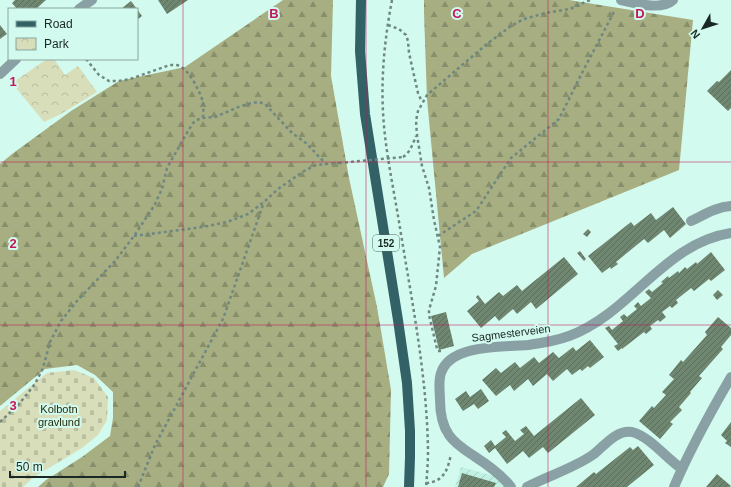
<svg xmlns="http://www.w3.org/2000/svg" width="731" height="487" font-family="Arial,sans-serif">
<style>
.industrial{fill:url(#industrial-furrows)}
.forest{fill:url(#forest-firs)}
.cemetery{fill:url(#cemetery-stones)}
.park{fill:url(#park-crowns)}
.building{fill:url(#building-hatch)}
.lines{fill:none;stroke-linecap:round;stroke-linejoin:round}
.path{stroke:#6e8880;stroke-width:2.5;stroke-dasharray:3 3;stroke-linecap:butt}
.minor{stroke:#89a1a4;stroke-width:10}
.major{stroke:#326166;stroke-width:10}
.path-bridge{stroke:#6e8880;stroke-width:2.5;stroke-dasharray:3 3;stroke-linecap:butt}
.grid{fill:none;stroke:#c2185b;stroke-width:1;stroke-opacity:0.55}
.labels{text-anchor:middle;stroke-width:4;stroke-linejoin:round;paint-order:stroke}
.shield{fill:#d3faee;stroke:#516761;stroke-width:1}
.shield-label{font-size:10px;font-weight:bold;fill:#192824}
.street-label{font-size:11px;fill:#192824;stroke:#d3faee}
.park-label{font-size:11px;fill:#2b2f0c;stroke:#d3faee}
.grid-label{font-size:13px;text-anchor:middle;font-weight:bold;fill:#c2185b;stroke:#d3faee;stroke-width:4;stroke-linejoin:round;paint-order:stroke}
</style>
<defs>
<pattern id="industrial-furrows" width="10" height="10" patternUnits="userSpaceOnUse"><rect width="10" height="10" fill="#c1f1e2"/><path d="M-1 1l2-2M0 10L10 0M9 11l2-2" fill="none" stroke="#a5cfc2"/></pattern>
<pattern id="forest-firs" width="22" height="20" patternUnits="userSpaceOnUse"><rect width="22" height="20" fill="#a7ae82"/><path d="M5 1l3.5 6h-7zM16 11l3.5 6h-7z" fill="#878e6a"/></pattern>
<pattern id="cemetery-stones" width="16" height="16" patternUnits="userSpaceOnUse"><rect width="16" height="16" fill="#d8deba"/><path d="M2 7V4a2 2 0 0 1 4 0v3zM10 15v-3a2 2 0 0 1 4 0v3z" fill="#b9bea0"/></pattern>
<pattern id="park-crowns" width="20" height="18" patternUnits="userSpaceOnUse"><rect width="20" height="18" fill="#d8deba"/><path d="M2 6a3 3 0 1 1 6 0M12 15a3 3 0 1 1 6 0" fill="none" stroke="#b9bea0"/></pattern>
<pattern id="building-hatch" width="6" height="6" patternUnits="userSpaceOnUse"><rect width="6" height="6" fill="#6f8670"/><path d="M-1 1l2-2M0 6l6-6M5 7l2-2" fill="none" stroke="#5a6e5c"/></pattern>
</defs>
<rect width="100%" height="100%" fill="#d3faee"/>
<path class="industrial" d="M461 467 494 476 499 480 505 487H455Z"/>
<path class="forest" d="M283 0H333L331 76 349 178 377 307 391 390 389 474 383 487H38L46 480 82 457 110 436 113 418V392L95 375 77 365 45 369 0 406V164L12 154 71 111 119 81 185 67Z
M424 0H569L693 20 679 170 472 254 444 278 427 99 424 13Z"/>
<path class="cemetery" d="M74 370 94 378 108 397 107 420 98 435 82 448 34 477 23 487H0V411L47 373Z"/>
<path class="park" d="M47 59H54L65 75 78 66 97 92 61 114 44 122 12 83Z"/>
<path class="building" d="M15 0H46L36 9H17L12 3Z
M158 0H188L167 14Z
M131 1 142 16 137 20V9H121Z
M0 25 7 34 0 39Z
M731 70V108L728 111 707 91 717 81 719 82Z
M673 207 686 224 670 238 664 230 648 243 644 239 616 262 618 264 611 269 610 267 602 273 588 256 631 222 634 226 651 213 656 220Z
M588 229 591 232 587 237 583 234Z
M580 251 586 259 584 261 577 253Z
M711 252 725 270 711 281 709 279 694 291 691 288 676 300 678 303 672 308 670 306 662 312 666 317 660 322 658 320 650 326 652 329 646 334 644 332 622 349V348L618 351 614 346 618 344 605 328 609 326 612 330 623 321 620 317 624 314 627 317 637 309 634 306 638 302 641 306 651 298 645 292 649 289 652 292 663 283 661 282 668 276 669 278 678 271 679 273 685 267 687 269 696 262 697 264Z
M564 257 578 274 536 309 531 302 517 314 513 309 499 321 495 316 481 328 467 311 479 301 476 297 478 295 485 304 499 292 503 296 517 285 522 291Z
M718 290 723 295 717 300 713 295Z
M446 312 454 346 439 350 431 316Z
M718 317 731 328V335L721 347 723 349 699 376 702 378 690 392 691 393 679 407 682 410 670 422 673 424 660 439 639 421 652 406 654 408 666 395 662 392 674 379 669 375 681 360 683 362 707 335 705 332Z
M590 340 604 357 590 368 588 366 582 371 580 369 572 375 567 369 553 381 547 374 533 386 528 379 514 391 510 385 496 396 482 380 496 368 501 373 515 362 520 368 534 357 539 363 553 352 559 358 573 347 576 351Z
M481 389 489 401 478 409 474 404 463 411 455 399 466 391 470 397Z
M581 398 595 415 548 453 543 447 529 458 523 451 507 464 495 448 489 453 484 446 491 440 495 446 506 437 502 433 506 430 515 441 524 434 520 430 526 426 534 436Z
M731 422V447L725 443 727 441 721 435Z
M638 446 654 465 627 487H576L594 472 596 474 630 447 633 450Z
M462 473 496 483 494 487H458Z
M717 474 731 486 730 487H706Z"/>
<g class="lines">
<path class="path" d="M392 0C385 37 381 74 383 112 385 151 394 190 400 228 412 302 427 376 428 451 428 463 427 475 426 487
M388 25 399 29 406 35 408 41 409 53 418 93 422 102
M86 59 99 75 109 81H118L130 79 170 65C172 65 174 65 176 65 188 66 200 92 203 102 204 107 203 113 203 118
M403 157C410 153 413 143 416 136
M134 236 203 227 227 222 248 214 264 202 278 189 304 171 316 165 326 164 339 163
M438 236 476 211 511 158 559 119 583 71 615 10
M441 351H438L437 349 429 315V310L436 286 440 247 434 220 429 188 422 166 417 135 416 121 418 111 427 95 488 43 499 35 511 26 524 19 546 13 570 9 590 0
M0 422 19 404 35 384 43 368 50 342 61 321 77 301 115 261 134 236 154 206 162 189 167 168 188 131 193 123 196 120 203 118 215 117 241 106 252 103 259 102 265 104 292 133 306 143 326 164
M426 483C444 482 448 469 451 454
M138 487 155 445 223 319 264 202"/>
<path class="minor" d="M621 0C635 3 661 11 673 0
M79 9 92 0
M0 74 16 59
M691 221C704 215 716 207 731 206
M511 487C501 474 488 465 474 456 465 450 455 444 449 435 442 425 440 412 440 400 440 392 438 382 441 373 450 344 503 347 528 345 542 343 556 341 569 336 630 314 664 243 731 233
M527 487C549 475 573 469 594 454 604 446 617 429 632 432 649 436 667 459 682 469
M674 487C690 449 710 413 731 377"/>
<path class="major" d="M361 0 360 51 365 114 398 320 407 383 410 431V457L409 487"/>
<path class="path-bridge" d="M339 163 403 157"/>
</g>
<path class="grid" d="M183 0V487M366 0V487M548 0V487M0 162H731M0 325H731"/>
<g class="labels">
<rect class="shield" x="373" y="235" width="26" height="16" rx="3"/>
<g class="shield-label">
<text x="386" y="247">152</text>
</g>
<g class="street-label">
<text transform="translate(511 333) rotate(-7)" y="4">Sagmesterveien</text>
</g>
<g class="park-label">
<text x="59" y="413">Kolbotn<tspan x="59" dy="13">gravlund</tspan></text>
</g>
</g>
<g class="grid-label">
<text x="274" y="18">B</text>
<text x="457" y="18">C</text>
<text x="640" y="18">D</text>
<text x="13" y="86">1</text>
<text x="13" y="248">2</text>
<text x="13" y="410">3</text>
</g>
<rect x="8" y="8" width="130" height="52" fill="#d3faee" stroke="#89a69d"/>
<rect x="16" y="21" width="20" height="6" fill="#326166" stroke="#89a69d"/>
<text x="44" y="28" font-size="12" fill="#192824">Road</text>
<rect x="16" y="38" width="20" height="12" fill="url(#park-crowns)" stroke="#89a69d"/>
<text x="44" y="48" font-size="12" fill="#192824">Park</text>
<g transform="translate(703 28) rotate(231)" stroke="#d3faee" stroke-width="3" paint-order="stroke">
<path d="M0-3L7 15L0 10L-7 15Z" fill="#192824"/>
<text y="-6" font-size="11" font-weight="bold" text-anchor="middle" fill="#192824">N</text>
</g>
<path d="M10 471v6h115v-6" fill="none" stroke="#192824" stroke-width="2"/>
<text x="16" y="471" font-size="12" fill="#192824" stroke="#d3faee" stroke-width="3" paint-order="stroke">50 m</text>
</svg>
